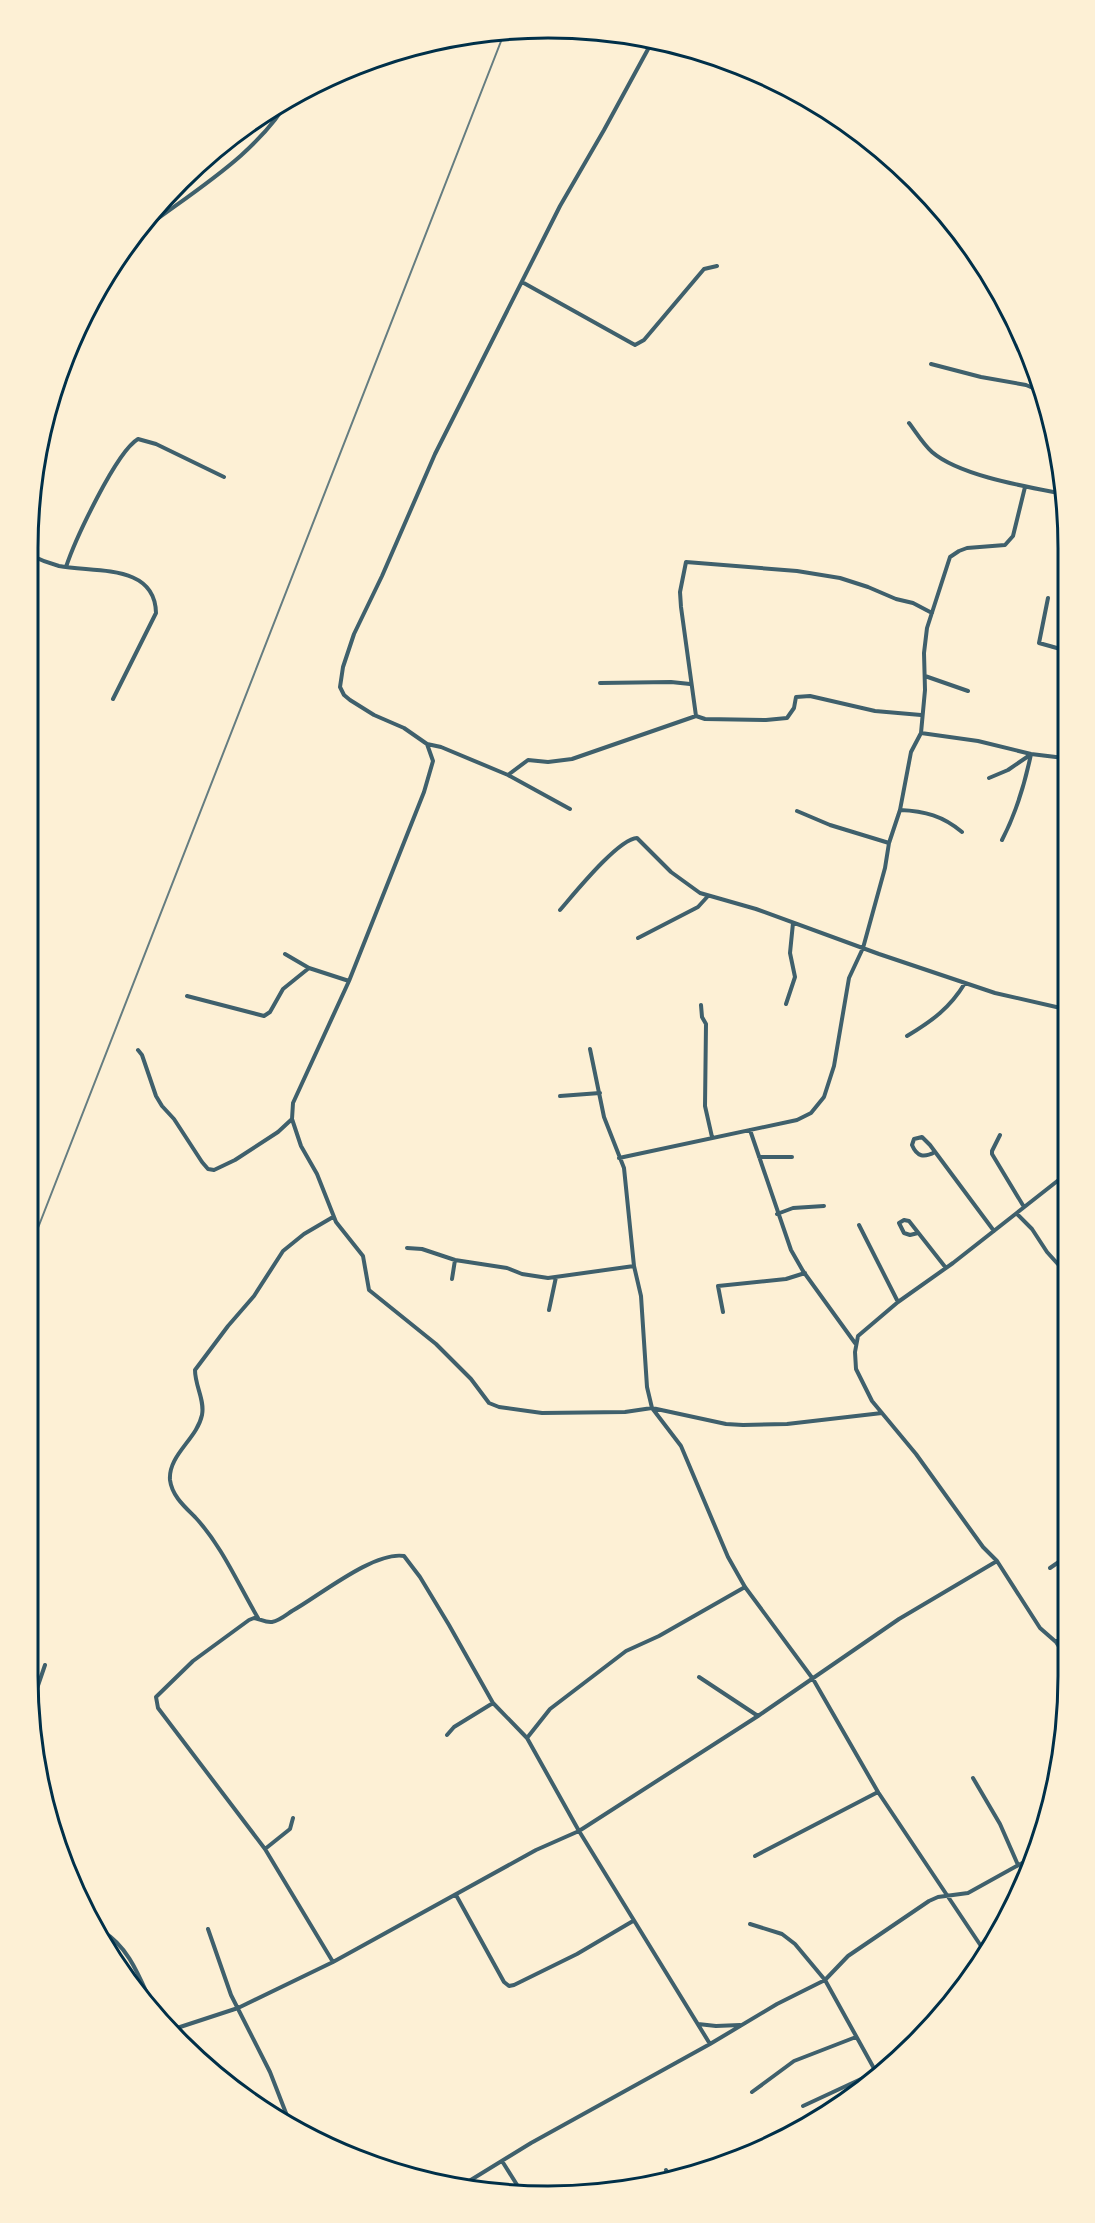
<svg xmlns="http://www.w3.org/2000/svg" width="1095" height="2223" font-family="Figtree,sans-serif">
<style>
.lines{fill:none;stroke-linecap:round;stroke-linejoin:round}
.minor{stroke:#3f606c;stroke-width:4}
.rail{stroke:#657d81;stroke-width:2}
.rim{fill:none;stroke:#003049;stroke-width:3}
</style>
<rect width="100%" height="100%" fill="#fdf0d5"/>
<g class="lines">
<path class="minor" d="M653 40 604 130 560 206 435 454 382 576 354 634 343 667 340 687 344 695 350 700 374 715 404 728 427 744 441 747 508 775 528 760 548 762 572 759 696 716
M128 241C184 196 257 158 292 94
M522 282 635 345 644 340 704 269 717 266
M931 364 981 377 1026 385 1040 391
M909 423C916 432 923 444 932 452 960 476 1028 487 1064 494
M28 554C38 559 48 563 59 566 94 573 155 563 156 613L113 699
M66 567C75 540 116 452 138 439L156 444 224 477
M1048 598 1039 643 1064 650
M925 676 968 691
M600 683 671 682 690 684
M921 715 875 711 810 696 796 697 794 708 787 718 766 720 705 719 696 716 681 607 680 592 686 562 797 571 840 578 868 587 896 599 913 603 932 613
M921 733 978 741 1031 754 1064 758
M427 744 433 761 424 792 349 981 293 1103 292 1119 301 1146 317 1174 336 1222 363 1256 369 1290 436 1344 471 1379 489 1403 499 1407 542 1413 625 1412 652 1408 726 1424 743 1425 787 1424 882 1413
M508 775 570 809
M989 778 1008 770 1030 755
M900 810C925 811 943 816 962 832
M797 811 830 825 889 843
M1002 840C1016 813 1025 783 1031 754
M560 910C574 894 618 839 637 838L671 872 700 893 756 909 879 954 995 993 1065 1009
M638 938 698 907 708 896
M285 954 309 968 349 981
M187 996 264 1016 270 1012 283 989 309 968
M786 1004 795 977 790 953 793 923
M701 1005 702 1017 706 1024 705 1106 712 1137
M907 1036C932 1021 950 1008 965 983
M590 1049 604 1117 624 1168 634 1266 641 1296 647 1387 652 1408 681 1446 728 1557 745 1587 813 1679 878 1792 983 1949
M138 1050 142 1055 156 1096 162 1106 174 1119 202 1162 208 1169 214 1170 235 1160 278 1132 292 1119
M560 1096 600 1093
M750 1130 791 1250 803 1271 855 1343
M1000 1135 992 1151V1154L1024 1207
M935 1152C924 1158 917 1157 912 1145L914 1139 922 1137 930 1145 994 1231
M759 1157H792
M619 1158 797 1120 811 1113 824 1097 834 1066 849 978 863 948 885 868 889 843 900 810 911 752 921 733 925 690 924 653 927 628 950 557 959 551 967 548 1005 545 1013 536 1025 487
M1065 1175 953 1263 898 1302 858 1336 855 1352 856 1369 872 1401 916 1454 983 1547 997 1561 1040 1628 1056 1642 1067 1659
M777 1214 793 1208 824 1206
M1017 1214 1032 1229 1047 1252 1066 1273
M859 1225 898 1302
M918 1233 910 1235 904 1233 899 1223 904 1220 909 1221 946 1268
M407 1248 422 1249 455 1260 507 1268 522 1274 548 1278 634 1266
M452 1279 455 1260
M549 1310 556 1277
M723 1312 718 1286 786 1279 805 1273
M1050 1568 1066 1557
M258 1618C238 1584 222 1546 195 1517 185 1507 172 1496 170 1480 168 1455 197 1439 202 1415 205 1400 195 1386 195 1370L228 1326 254 1296 283 1251 304 1234 333 1217
M1056 1642 1067 1635
M699 1677 758 1716
M32 1703 45 1665
M447 1735 454 1727 493 1703
M527 1738 550 1709 626 1651 659 1636 745 1587
M973 1778 1000 1824 1018 1865
M265 1849 290 1829 293 1818
M755 1856 878 1792
M456 1895 504 1982 509 1986 514 1985 577 1954 633 1921
M750 1924 782 1934 795 1944 825 1980 876 2072
M208 1929 231 1995 270 2072 291 2126
M102 1931C131 1948 141 1982 155 2011
M333 1962 265 1849 158 1708 156 1697 193 1661 249 1620 254 1618C260 1619 266 1623 272 1622 279 1621 286 1615 292 1611 319 1596 374 1551 404 1556L420 1577 449 1625 493 1703 527 1738 579 1831 710 2044
M698 2024 716 2026 740 2025
M174 2029 238 2008 333 1962 536 1850 579 1831 758 1716 899 1619 997 1561
M752 2092 794 2061 856 2037
M803 2106 874 2073
M502 2161 519 2188
M666 2170 669 2175
M461 2186 531 2143 710 2044 777 2004 825 1980 848 1956 929 1901 938 1897 968 1893 1033 1857"/>
<path class="rail" d="M27 1256 505 31"/>
</g>
<path d="M0 0H1095V2223H0ZM548 38H548A510 510 0 0 1 1058 548V1676A510 510 0 0 1 548 2186H548A510 510 0 0 1 38 1676V548A510 510 0 0 1 548 38Z" fill="#fdf0d5" fill-rule="evenodd"/>
<path class="rim" d="M548 38H548A510 510 0 0 1 1058 548V1676A510 510 0 0 1 548 2186H548A510 510 0 0 1 38 1676V548A510 510 0 0 1 548 38Z"/>
</svg>
